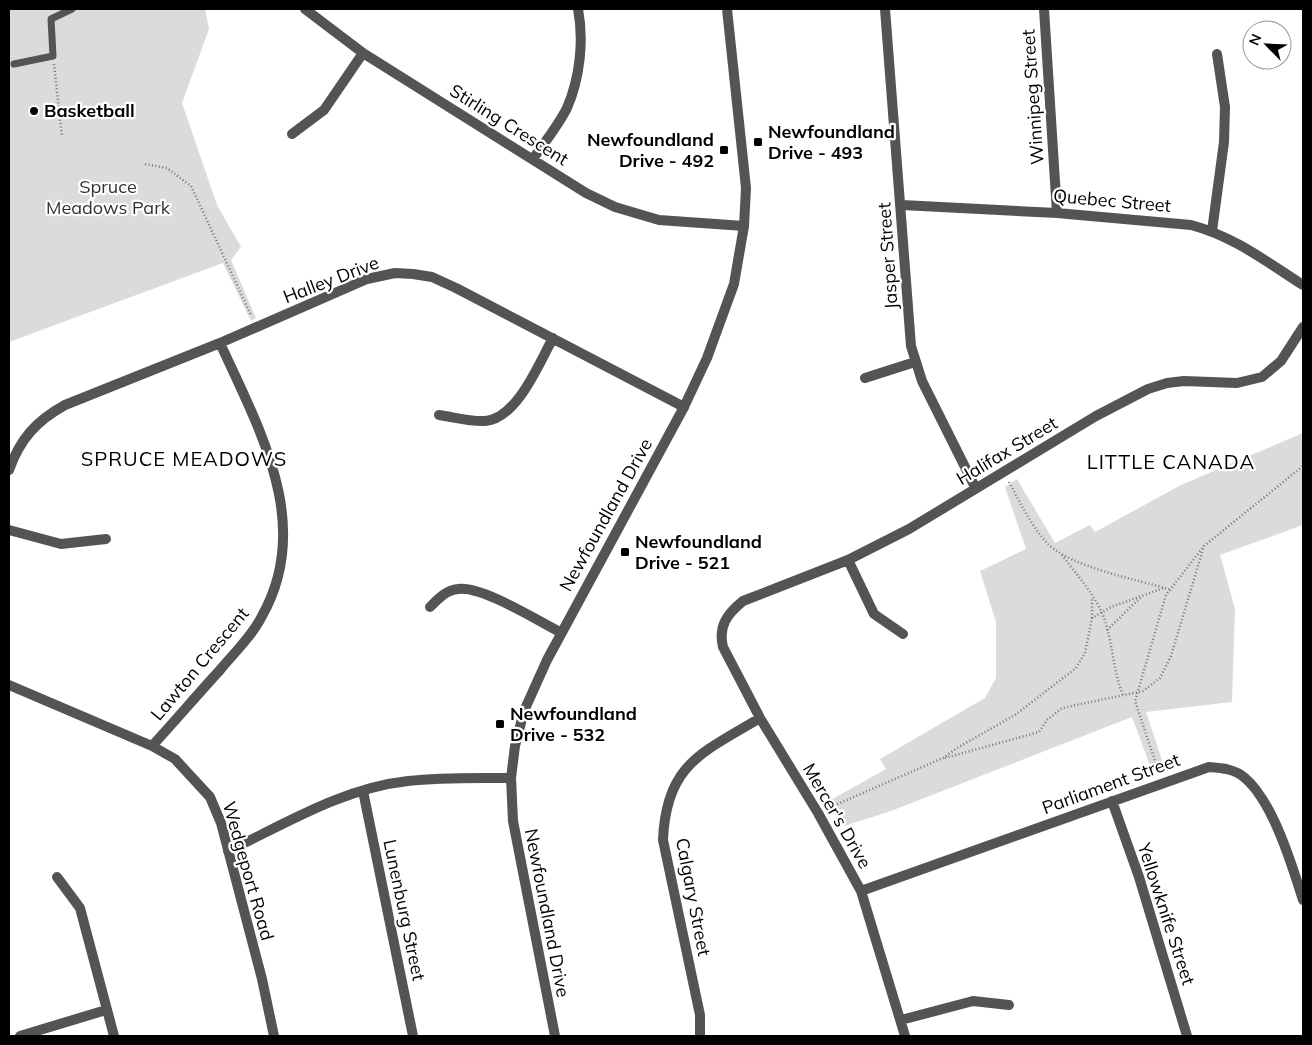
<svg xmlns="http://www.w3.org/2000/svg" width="1312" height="1045" font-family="Mulish,sans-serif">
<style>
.green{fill:#dbdbdb}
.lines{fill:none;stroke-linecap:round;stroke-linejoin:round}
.path{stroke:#767676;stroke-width:2.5;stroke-dasharray:1 2.5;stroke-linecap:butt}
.service{stroke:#545454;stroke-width:7}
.minor{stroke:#545454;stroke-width:10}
.tertiary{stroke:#545454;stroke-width:10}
.poi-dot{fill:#000;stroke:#fff;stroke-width:2}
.labels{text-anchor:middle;stroke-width:4.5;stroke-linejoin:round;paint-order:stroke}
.street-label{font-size:18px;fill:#000;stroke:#fff}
.poi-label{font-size:18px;font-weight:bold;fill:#000;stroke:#fff;text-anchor:start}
.park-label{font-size:18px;fill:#323232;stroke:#fff}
.quarter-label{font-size:20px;letter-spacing:1px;fill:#000;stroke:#fff}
</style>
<rect width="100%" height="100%" fill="#fff"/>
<path class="green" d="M9 9H205L209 29 182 103 217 205 241 247 231 260 256 318 251 321 223 263 9 342Z
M1303 433V525L1220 555 1235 609 1232 702 1146 712 1164 766 1152 771 1132 717 891 811 844 826 827 802 886 769 880 759 985 698 996 678V622L980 571 1026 549 1005 487 1017 479 1055 543 1090 525 1095 532 1181 485Z"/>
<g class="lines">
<path class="path" d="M54 64 62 137
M145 164 167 168 191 186 251 315
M9 234H10
M1009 482C1021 504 1031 526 1048 544 1071 567 1138 580 1169 589
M1062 555C1075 573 1093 592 1102 613 1113 639 1112 669 1123 695
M1092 618V599
M1107 630 1141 597
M945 758 1039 732 1047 720 1062 708 1143 691 1160 678 1171 656 1204 546
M1158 770 1135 701 1166 595 1204 546 1303 466
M827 806H833L943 758 957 748 1015 715 1076 668 1085 653 1092 618 1111 607 1164 588"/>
<path class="service" d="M14 64 53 56 51 19 72 9"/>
<path class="minor" d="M305 9 363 53 586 193 615 207 659 220 744 226
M885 9 911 346 922 381 975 487
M1044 9 1057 213
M292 134 324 110 363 53
M533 159C544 143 558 126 567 108 580 78 584 40 578 9
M902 205 1057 213 1191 225C1233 236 1267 262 1303 285
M1212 231 1224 142 1225 107 1217 54
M865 378 915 362
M439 415C454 417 470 422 485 421 517 419 539 363 553 338
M9 470C20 439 36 421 65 405L220 343 367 279 395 273 413 274 432 277 456 288 684 407
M9 530 61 544 106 539
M848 560 874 614 903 634
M430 607C438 599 446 590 458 589 481 585 538 621 560 632
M9 685 152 746 175 759 210 797 221 823 262 979 274 1036
M152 746C175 721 197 695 220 670 234 653 252 636 262 616 314 524 259 429 220 343
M363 791 413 1036
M1112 801 1139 877 1187 1036
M228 851C285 824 343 788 408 781 442 777 477 778 511 778
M57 877 80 908 114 1036
M861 891 1209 767C1222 768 1235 769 1245 778 1273 802 1292 865 1303 900
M901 1020 973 1001 1009 1005
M20 1036 106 1010
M700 1036V1015L663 840C666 764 702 753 760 718
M905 1036 861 891 818 813 760 718 723 647C718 626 727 614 743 601L848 560 909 529 1096 416 1148 389 1167 383 1184 381 1237 383 1262 377 1281 361 1303 327"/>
<path class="tertiary" d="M555 1036 513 821 511 778 515 746 524 711 547 660 684 407 707 358 734 284 744 226 746 188 727 9"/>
</g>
<g class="poi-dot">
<circle cx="34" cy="111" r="5"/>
<rect x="753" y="137" width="10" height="10" rx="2.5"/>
<rect x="719" y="145" width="10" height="10" rx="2.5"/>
<rect x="620" y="547" width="10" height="10" rx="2.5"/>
<rect x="495" y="719" width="10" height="10" rx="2.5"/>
</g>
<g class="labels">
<g class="street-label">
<text transform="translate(1033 97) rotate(-94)" y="6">Winnipeg Street</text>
<text transform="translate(509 125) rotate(32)" y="6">Stirling Crescent</text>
<text transform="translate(1112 201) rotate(5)" y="6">Quebec Street</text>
<text transform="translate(888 256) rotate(-94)" y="6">Jasper Street</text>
<text transform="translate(331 280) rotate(-21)" y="6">Halley Drive</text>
<text transform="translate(1007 451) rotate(-31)" y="6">Halifax Street</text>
<text transform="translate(606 515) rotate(-61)" y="6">Newfoundland Drive</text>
<text transform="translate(200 664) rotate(-50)" y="6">Lawton Crescent</text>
<text transform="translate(1111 784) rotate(-20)" y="6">Parliament Street</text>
<text transform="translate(837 816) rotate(60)" y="6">Mercer's Drive</text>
<text transform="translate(248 871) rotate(74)" y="6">Wedgeport Road</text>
<text transform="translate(693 897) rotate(79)" y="6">Calgary Street</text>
<text transform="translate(404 910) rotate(78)" y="6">Lunenburg Street</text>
<text transform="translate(547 913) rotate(79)" y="6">Newfoundland Drive</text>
<text transform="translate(1166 914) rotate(72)" y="6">Yellowknife Street</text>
</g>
<g class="poi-label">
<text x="44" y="117">Basketball</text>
<text x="768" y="138">Newfoundland<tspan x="768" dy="21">Drive - 493</tspan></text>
<text x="714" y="146" text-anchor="end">Newfoundland<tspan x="714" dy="21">Drive - 492</tspan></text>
<text x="635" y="548">Newfoundland<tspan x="635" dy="21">Drive - 521</tspan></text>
<text x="510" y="720">Newfoundland<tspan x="510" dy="21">Drive - 532</tspan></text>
</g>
<g class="park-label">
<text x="108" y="193">Spruce<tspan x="108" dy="21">Meadows Park</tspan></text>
</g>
<g class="quarter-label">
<text x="184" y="466">SPRUCE MEADOWS</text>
<text x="1171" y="469">LITTLE CANADA</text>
</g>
</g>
<rect width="1312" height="1045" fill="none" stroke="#000000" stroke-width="20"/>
<g transform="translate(1267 45) rotate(294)"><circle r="24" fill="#ffffff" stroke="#999999"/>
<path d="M0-4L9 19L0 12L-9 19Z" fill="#000000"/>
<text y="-8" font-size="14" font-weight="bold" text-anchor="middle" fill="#000000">N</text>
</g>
</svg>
